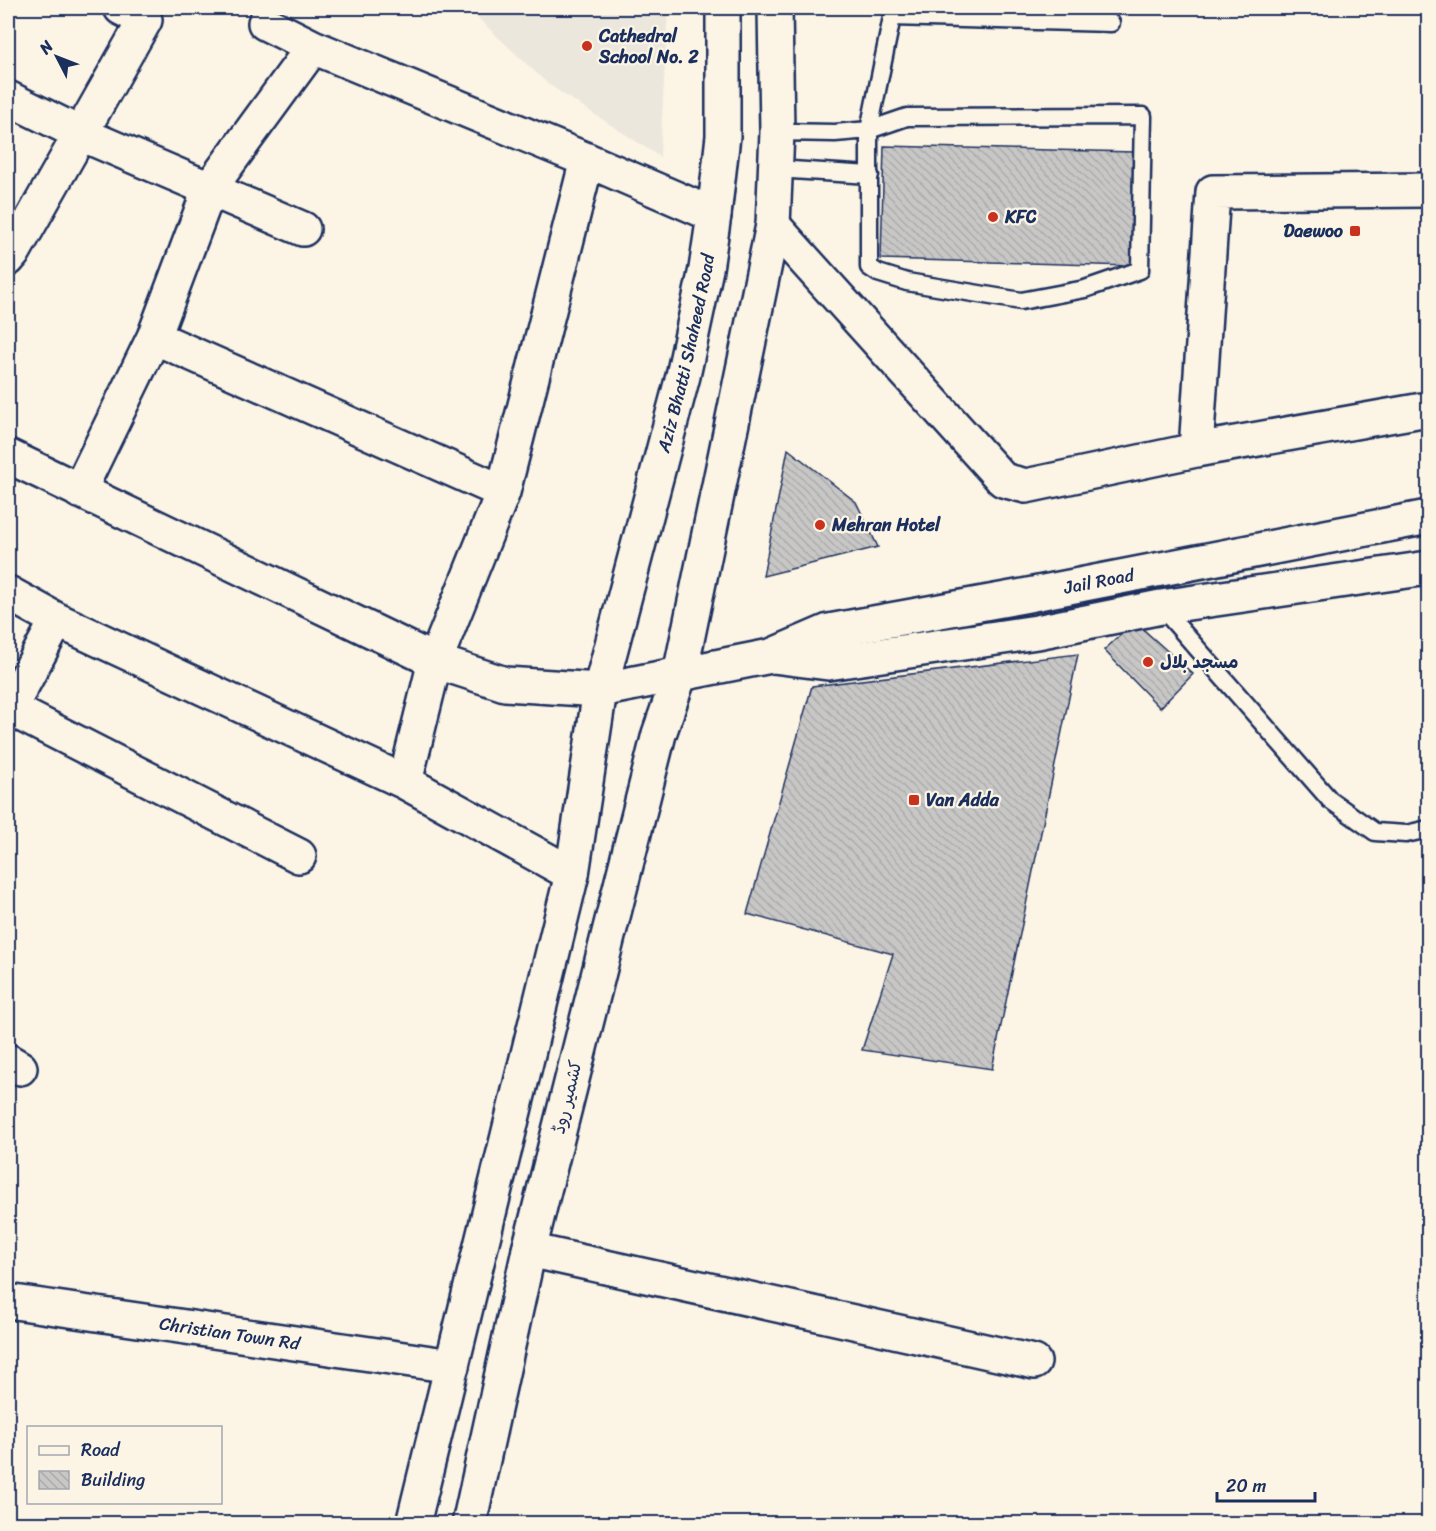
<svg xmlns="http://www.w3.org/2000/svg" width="1436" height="1531" font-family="Sriracha,'Playpen Sans Arabic',sans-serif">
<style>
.built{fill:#ece7dc}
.building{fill:url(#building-back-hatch);stroke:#1b2f5e;stroke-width:1.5}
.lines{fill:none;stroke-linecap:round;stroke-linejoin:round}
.lane-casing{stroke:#1b2f5e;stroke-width:21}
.street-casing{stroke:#1b2f5e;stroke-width:38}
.secondary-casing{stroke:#1b2f5e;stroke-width:38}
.primary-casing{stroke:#1b2f5e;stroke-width:38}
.lane{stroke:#fcf5e5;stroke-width:16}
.street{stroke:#fcf5e5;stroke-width:33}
.secondary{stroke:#fcf5e5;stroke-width:33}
.primary{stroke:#fcf5e5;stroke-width:33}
.poi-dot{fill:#c8321e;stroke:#fcf5e5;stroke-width:2}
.labels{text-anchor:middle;stroke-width:4.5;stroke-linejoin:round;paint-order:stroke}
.poi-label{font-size:18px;font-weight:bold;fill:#1b2f5e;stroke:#fcf5e5;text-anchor:start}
.street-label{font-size:18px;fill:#1b2f5e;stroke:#fcf5e5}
</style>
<defs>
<pattern id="building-back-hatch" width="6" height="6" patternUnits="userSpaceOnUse" patternTransform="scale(1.5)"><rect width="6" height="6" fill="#c8c7c6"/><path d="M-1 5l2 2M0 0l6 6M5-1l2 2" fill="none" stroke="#ababac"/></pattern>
</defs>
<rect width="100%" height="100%" fill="#fcf5e5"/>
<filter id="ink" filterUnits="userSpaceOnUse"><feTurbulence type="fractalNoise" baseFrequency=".0167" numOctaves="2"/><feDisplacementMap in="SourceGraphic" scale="12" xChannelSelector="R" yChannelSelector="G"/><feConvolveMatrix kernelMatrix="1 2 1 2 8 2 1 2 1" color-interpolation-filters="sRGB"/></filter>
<g filter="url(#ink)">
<path class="built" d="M467 8H668L660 157 548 84Z"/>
<path class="building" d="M884 146 1134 152 1131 266 881 259Z
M788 449 856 502 878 547 763 576Z
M1135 622 1193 674 1160 708 1104 650Z
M1078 654 992 1069 862 1050 893 954 747 914 812 686Z"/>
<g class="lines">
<defs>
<path id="lane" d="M777 132 835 133 869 130 907 117 1143 116 1140 270 1085 289 1021 301 907 282 878 273 869 267V130L892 17 1111 23
M776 169 870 175
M1161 607 1330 800 1375 832 1406 834 1428 829"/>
<path id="street" d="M265 23 313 47 587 160 714 215
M8 98 79 133 303 229
M773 225 1003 480 1026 486 1196 450 1428 409
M8 259 13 253 145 20 121 8
M154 337 503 492
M1196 450 1213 192 1428 190
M8 456 435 661 505 684 600 690
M79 491 154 337 210 188 313 47
M8 593 57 620 405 782 572 874
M9 708 299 856
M8 712 57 620
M405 782 435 661 503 492 587 160
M8 1061 20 1068
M529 1250 1034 1362"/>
<g id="secondary">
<path d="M773 656 828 663 1037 632 1161 607 1428 568"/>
<path id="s1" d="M600 690 771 656 829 631 1023 596 1428 517"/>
<path id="s2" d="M8 1301 452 1366"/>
</g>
<g id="primary">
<path id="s3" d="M413 1524 572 874 600 690 683 376 706 269 714 215 723 136V8"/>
<path d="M469 1524 529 1250 659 734 680 674 773 225 777 132 775 8"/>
</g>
</defs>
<use href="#lane" class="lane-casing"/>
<use href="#street" class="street-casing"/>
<use href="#secondary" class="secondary-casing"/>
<use href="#primary" class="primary-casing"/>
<use href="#lane" class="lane"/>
<use href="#street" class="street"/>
<use href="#secondary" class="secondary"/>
<use href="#primary" class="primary"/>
</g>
</g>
<g class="poi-dot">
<circle cx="587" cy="46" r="6"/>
<circle cx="993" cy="217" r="6"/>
<rect x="1349" y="225" width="12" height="12" rx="3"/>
<circle cx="820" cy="525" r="6"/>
<circle cx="1148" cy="662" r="6"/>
<rect x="908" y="794" width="12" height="12" rx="3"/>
</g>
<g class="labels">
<g class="poi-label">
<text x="599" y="42">Cathedral<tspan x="599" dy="21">School No. 2</tspan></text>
<text x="1005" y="223">KFC</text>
<text x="1343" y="237" text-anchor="end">Daewoo</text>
<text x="832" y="531">Mehran Hotel</text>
<text x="1160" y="668">مسجد بلال</text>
<text x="926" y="806">Van Adda</text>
</g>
<g class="street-label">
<text dy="6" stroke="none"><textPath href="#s3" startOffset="1203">Aziz Bhatti Shaheed Road</textPath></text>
<text dy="6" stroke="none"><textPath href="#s1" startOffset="512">Jail Road</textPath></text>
<text transform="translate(567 1097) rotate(-76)" y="6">کشمیر روڈ</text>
<text dy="6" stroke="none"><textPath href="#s2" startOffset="224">Christian Town Rd</textPath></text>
</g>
</g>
<rect width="1436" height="1531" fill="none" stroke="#fcf5e5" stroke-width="30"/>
<rect x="15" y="15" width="1406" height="1501" fill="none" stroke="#1b2f5e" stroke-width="2" filter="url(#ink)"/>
<rect x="27" y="1426" width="195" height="78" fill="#fcf5e5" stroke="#a2a6af" stroke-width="1.5"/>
<rect x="39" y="1446" width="30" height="9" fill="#fcf5e5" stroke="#a2a6af" stroke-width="1.5"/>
<text x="81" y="1456" font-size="18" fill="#1b2f5e">Road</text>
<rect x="39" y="1471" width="30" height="18" fill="url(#building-back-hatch)" stroke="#a2a6af" stroke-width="1.5"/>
<text x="81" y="1486" font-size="18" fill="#1b2f5e">Building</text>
<g transform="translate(57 57) rotate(312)" stroke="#fcf5e5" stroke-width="4.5" paint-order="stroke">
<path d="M0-4.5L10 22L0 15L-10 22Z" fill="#1b2f5e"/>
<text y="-9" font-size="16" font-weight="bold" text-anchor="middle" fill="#1b2f5e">N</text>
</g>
<path d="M1217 1492v9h98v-9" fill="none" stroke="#1b2f5e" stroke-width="3"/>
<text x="1226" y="1492" font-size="18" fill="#1b2f5e" stroke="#fcf5e5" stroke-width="4.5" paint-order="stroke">20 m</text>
</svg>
